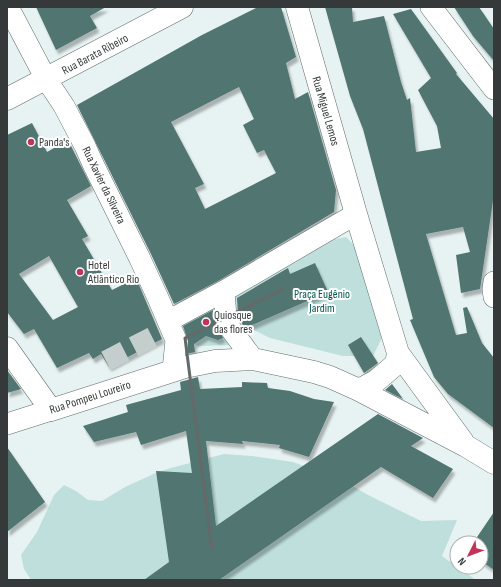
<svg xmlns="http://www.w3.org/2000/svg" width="501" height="587" font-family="'Sofia Sans Condensed',sans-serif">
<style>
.green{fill:#bedfdb}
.building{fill:#517471;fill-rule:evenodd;filter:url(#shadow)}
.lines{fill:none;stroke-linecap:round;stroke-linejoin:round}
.minor-tunnel{stroke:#c3cecd;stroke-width:21;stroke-dasharray:21 10;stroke-linecap:butt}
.minor-casing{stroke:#626c6b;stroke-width:22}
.major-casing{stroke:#626c6b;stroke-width:23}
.minor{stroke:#fff;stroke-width:21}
.major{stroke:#fff;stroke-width:22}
.rail{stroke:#646a6a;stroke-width:3}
.poi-dot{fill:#c2335c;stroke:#fff;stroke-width:1.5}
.labels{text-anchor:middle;stroke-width:4;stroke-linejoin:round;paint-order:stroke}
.street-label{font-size:12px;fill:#353939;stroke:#fff}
.poi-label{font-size:12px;fill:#353939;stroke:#fff;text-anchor:start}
.park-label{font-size:12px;fill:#005450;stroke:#fff}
</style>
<defs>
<filter id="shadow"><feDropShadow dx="2.5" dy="4.5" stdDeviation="1" flood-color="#0004"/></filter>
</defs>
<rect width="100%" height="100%" fill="#e7f3f2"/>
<path class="green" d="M346 237 356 247 382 338 373 356H343L270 338 244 325 235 310 233 295 239 289 335 239Z
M215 305 235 345 198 346 185 338 180 322Z
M224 454 252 456 293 462 344 481 368 495 421 521 457 520 442 556 476 580H31L24 569 21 555 37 532 54 495 64 485 76 491 88 500 102 501 125 487 158 472 171 468Z"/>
<path class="building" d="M36 7H106L90 16 97 28 56 50Z
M258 7H281L296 57 286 63 295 99 308 92 336 190 334 212 218 281 174 304 151 254 77 105 202 35ZM239 87 254 119 243 125 257 153 264 150 276 173 205 209 195 188 204 184 171 122Z
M325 7H352L353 22 384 16 401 82 407 100 410 98 416 152 441 148 437 126 418 90 431 78 393 14 411 9 457 73 456 74 494 119V194L480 289 461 293 456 255 470 252 463 227 426 234 456 335 467 333 463 308 467 307 482 343 494 358V428L448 394 434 377 410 320 413 319 363 129 350 96Z
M454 7H479L494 29V61L473 36Z
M32 123 47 152 68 140 91 186 67 200 88 236 82 239 112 290 136 278 162 339 109 367 101 354 93 359 89 353 57 368 34 329 24 334 7 312V135ZM49 256 78 307 53 320 19 274Z
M315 263 328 292 245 328 241 322 238 314 237 298 288 268 290 274Z
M213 310 215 321 223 338 218 340 206 336 194 344 195 352 187 354 188 341 183 326Z
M361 337 378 363 364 373 348 345Z
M7 370 21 389 7 393Z
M198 377 200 389 242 387V382L267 383 268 388 290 391 314 399 334 402 309 457 279 448 280 445 242 441 243 444 206 441 216 526 378 414 423 438 411 446 453 469 433 498 381 467 219 580H144L169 562 156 471 192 473 186 431 141 445 136 432 94 442 83 426 128 412 126 405 181 390 180 382Z
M392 384 403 399 385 390Z
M7 447 45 502 7 532Z
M494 512V570L481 561V543H473Z"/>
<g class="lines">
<path class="minor-tunnel" d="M106 361 159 334"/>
<defs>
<path id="minor" d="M8 7 46 79 64 106 85 146 93 164 140 259 158 298 176 340 173 370
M431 7 494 89
M494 282 493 289 494 297
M224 291 226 317 230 328 253 359
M168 321 224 291 356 214
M7 424 51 410"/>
<path id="major" d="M297 7 356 214 398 353 463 442
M7 99 182 7
M7 348 51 410 185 367 215 361 253 359 314 372 330 377 359 390 466 446 494 463
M359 390 376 381 396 364 398 353"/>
</defs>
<use href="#minor" class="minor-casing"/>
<use href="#major" class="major-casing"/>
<use href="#minor" class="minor"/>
<use href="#major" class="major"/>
<path class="rail" d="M212 549 185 338 283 289"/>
</g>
<g class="poi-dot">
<circle cx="31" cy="142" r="4"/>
<circle cx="80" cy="272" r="4"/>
<circle cx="206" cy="322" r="4"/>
</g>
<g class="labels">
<g class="street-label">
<text transform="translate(95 54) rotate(-28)" y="4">Rua Barata Ribeiro</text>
<text transform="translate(326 111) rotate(74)" y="4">Rua Miguel Lemos</text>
<text transform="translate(104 185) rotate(64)" y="4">Rua Xavier da Silveira</text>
<text transform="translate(90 397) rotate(-18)" y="4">Rua Pompeu Loureiro</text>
</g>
<g class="poi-label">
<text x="39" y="146">Panda's</text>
<text x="88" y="269">Hotel<tspan x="88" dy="14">Atlântico Rio</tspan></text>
<text x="214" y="319">Quiosque<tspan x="214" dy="14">das flores</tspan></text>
</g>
<g class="park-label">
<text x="322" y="298">Praça Eugênio<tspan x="322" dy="14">Jardim</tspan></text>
</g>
</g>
<rect width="501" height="587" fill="none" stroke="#353939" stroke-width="16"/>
<g transform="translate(469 555) rotate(228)"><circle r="19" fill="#ffffff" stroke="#aeb0b0"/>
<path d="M0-3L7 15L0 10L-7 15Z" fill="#c2335c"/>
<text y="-6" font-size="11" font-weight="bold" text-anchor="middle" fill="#353939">N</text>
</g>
</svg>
